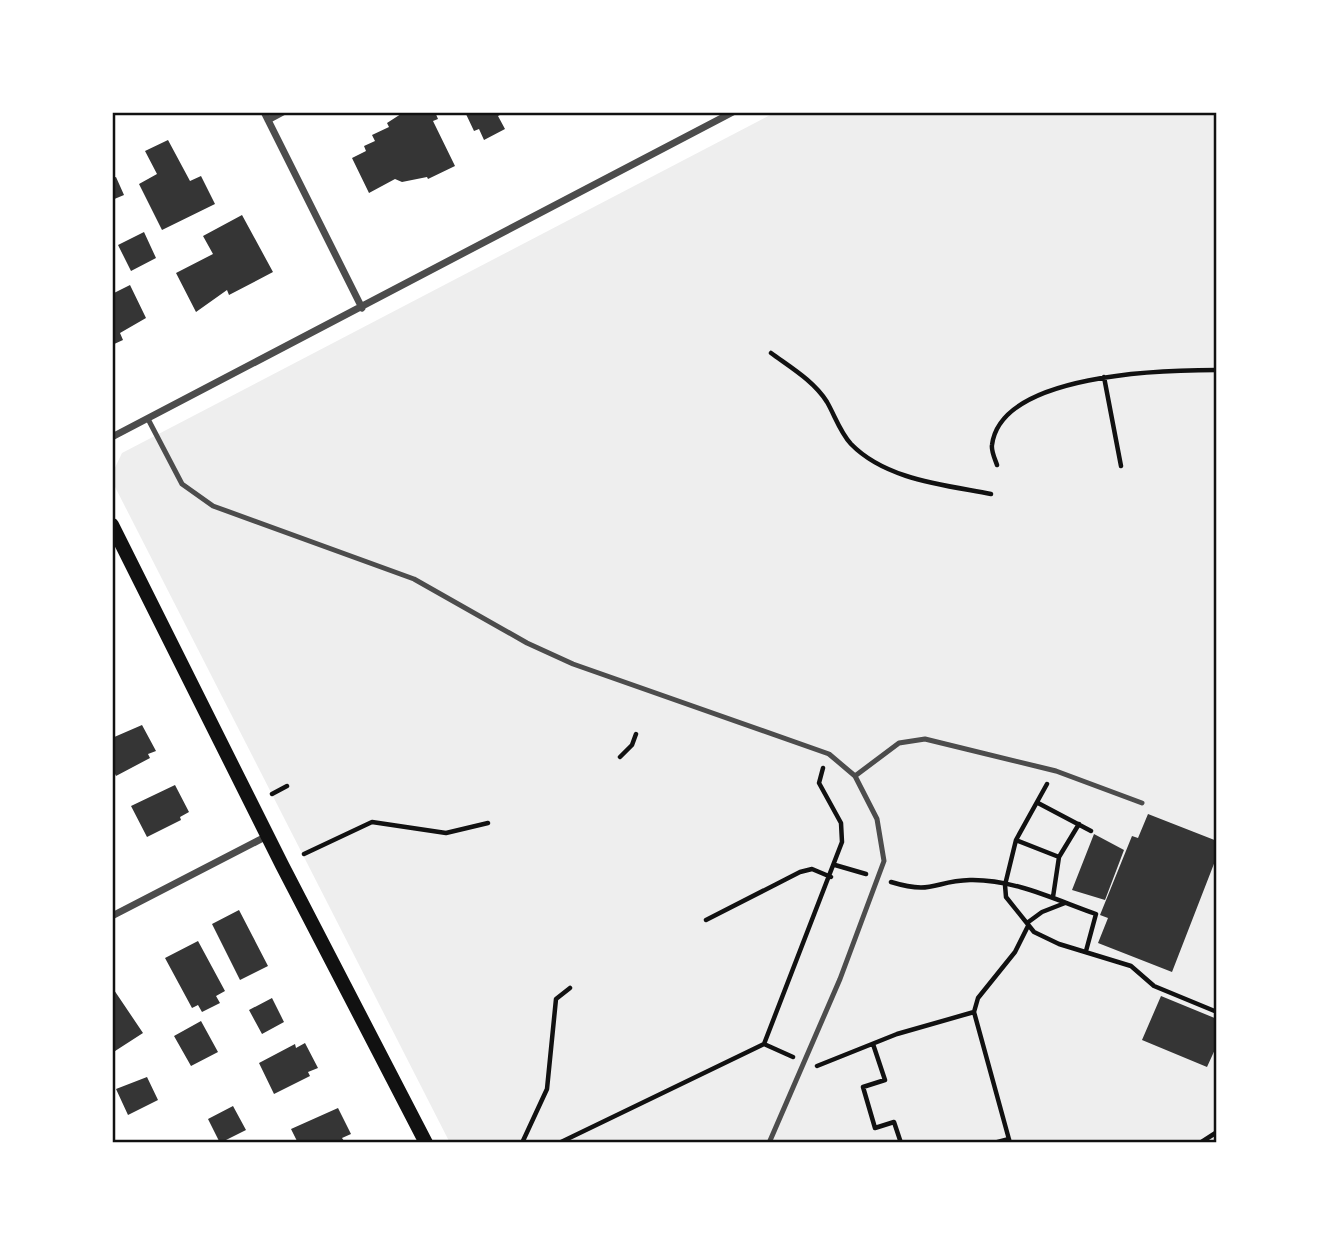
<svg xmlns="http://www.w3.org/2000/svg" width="1329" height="1255" font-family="'Times New Roman',serif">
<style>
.green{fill:#eee}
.building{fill:#353535}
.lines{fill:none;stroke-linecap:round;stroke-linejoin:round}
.path{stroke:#111;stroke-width:4.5}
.service{stroke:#4c4c4c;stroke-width:5}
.minor{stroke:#4c4c4c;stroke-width:7}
.secondary{stroke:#111;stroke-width:14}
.neatline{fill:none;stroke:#111;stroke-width:2.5}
</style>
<rect width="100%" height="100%" fill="#fff"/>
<path class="green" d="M776 112H1217V1143H450L112 481V474L122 453Z"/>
<path class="building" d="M404 112H435L438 119 433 121 455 166 428 179 427 177 402 182 395 179 369 193 352 158 366 151 364 146 375 141 372 135 389 127 387 123Z
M465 112H505L498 116 505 129 484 140 479 129 474 131Z
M168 140 190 181 201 176 215 204 162 230 139 184 157 174 145 151Z
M116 177 124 195 112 200V178Z
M242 215 273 272 229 295 227 290 196 312 176 273 213 254 203 236Z
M144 232 156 258 131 271 118 245Z
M130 285 146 318 120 333 123 340 112 345V294Z
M142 725 156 751 148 754 150 758 116 776 112 768V738Z
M175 785 189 812 180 817 181 820 147 837 131 806Z
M1148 814 1217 841V856L1172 972 1098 943 1108 918 1100 915 1132 836 1138 838Z
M1094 834 1124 850 1105 900 1072 890Z
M239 910 268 966 240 980 212 924Z
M198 941 225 991 216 996 220 1003 202 1012 198 1005 192 1008 165 958Z
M112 987 143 1033 112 1053Z
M1161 996 1217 1019V1045L1207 1067 1142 1040Z
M272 998 284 1022 262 1034 249 1010Z
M201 1021 218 1052 191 1066 174 1036Z
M305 1043 318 1068 308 1072 310 1076 274 1094 259 1063 295 1044 296 1048Z
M147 1077 158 1100 128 1115 116 1089Z
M233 1106 246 1130 220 1143 208 1119Z
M338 1108 351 1134 342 1138 344 1141 298 1143 291 1129Z"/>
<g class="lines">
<path class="path" d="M771 353C790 367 814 381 827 402 835 416 840 432 851 444 886 480 945 485 991 494
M1104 377 1121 466
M997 465C995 459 991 451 992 445 1001 373 1165 370 1217 370
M620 757 632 745 636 734
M1047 784 1016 840 1005 885 1006 897 1034 932 1059 944 1131 966 1154 986 1217 1012
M272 794 287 786
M1038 803 1091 831
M1016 840 1059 857
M304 854 372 822 446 833 488 823
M835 865 866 874
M891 882C934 895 933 881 970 880 1014 879 1056 900 1096 914L1086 951
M1053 897 1059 857 1079 824
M706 920 800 872 812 869 831 877
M1027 923 1042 912 1065 903
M764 1044 793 1057
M873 1044 885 1080 863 1087 875 1128 894 1122 901 1143
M817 1066 897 1034 974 1012
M522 1143 547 1089 556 999 570 988
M559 1143 764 1044 842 842 841 823 819 783 823 768
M994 1143 1009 1139
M1010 1143 974 1012 978 998 1015 952 1028 926
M1200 1143 1217 1132"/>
<path class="service" d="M148 419 182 484 213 506 414 579 527 643 573 664 829 754 855 776
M769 1143 840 979 884 861 877 819 855 776 899 743 925 739 1056 771 1142 803"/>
<path class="minor" d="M264 112 362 308
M268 120 283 112
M112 437 733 112
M112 916 267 836"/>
<path class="secondary" d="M112 525 282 865 426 1143"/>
</g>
<rect width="1329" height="1255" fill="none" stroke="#ffffff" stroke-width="228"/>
<rect x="114" y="114" width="1101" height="1027" class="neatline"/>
</svg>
